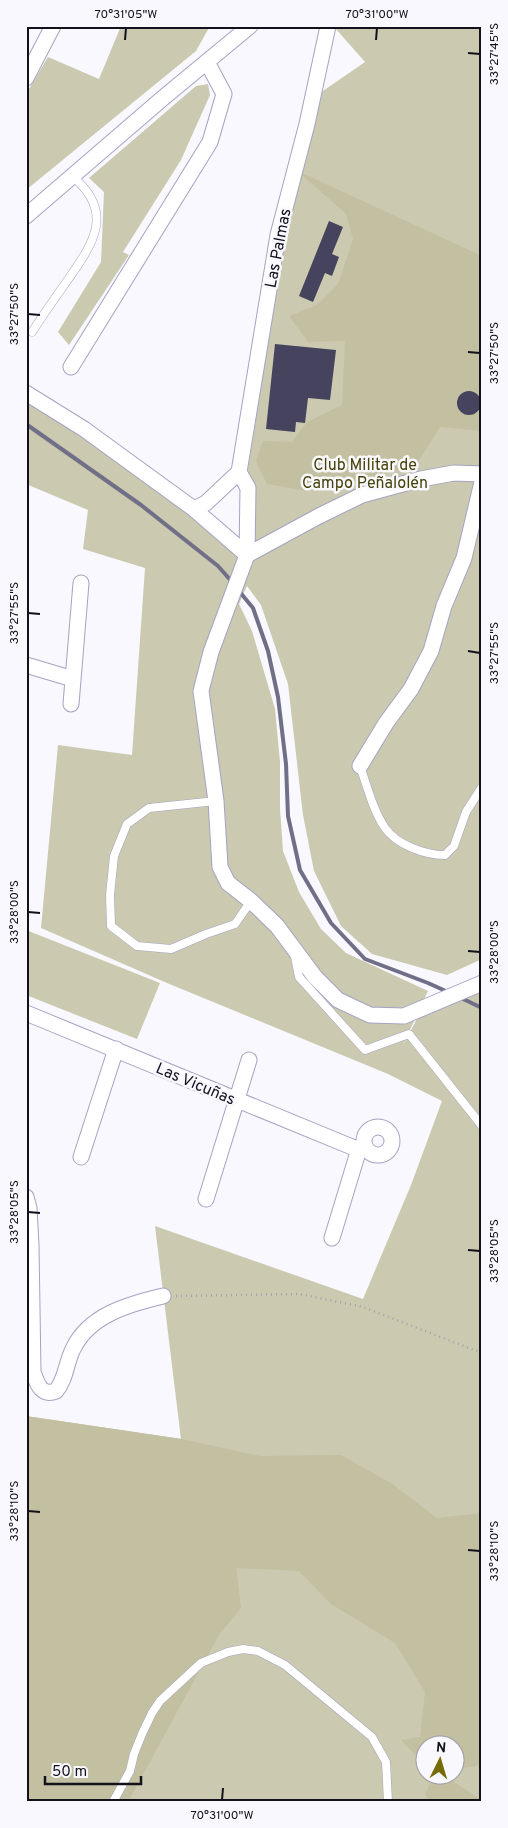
<svg xmlns="http://www.w3.org/2000/svg" width="508" height="1828" font-family="Overpass,sans-serif">
<style>
.green{fill:#cbc9af;fill-rule:evenodd}
.forest{fill:#c2c0a0}
.lines{fill:none;stroke-linecap:round;stroke-linejoin:round}
.stream{stroke:#706f87;stroke-width:4}
.building{fill:#45435e}
.lane-casing{stroke:#a5a3c3;stroke-width:9}
.street-casing{stroke:#a5a3c3;stroke-width:17}
.path{stroke:#a2a2aa;stroke-width:2.5;stroke-dasharray:1 4;stroke-linecap:butt}
.lane{stroke:#fff;stroke-width:8}
.street{stroke:#fff;stroke-width:15}
.ticks{fill:none;stroke:#12111c;stroke-width:2}
.labels{text-anchor:middle;stroke-width:5;stroke-linejoin:round;paint-order:stroke}
.street-label{font-size:16px;fill:#12111c;stroke:#f8f8fe}
.park-label{font-size:16px;fill:#474208;stroke:#f8f8fe}
.neatline{fill:none;stroke:#12111c;stroke-width:2}
.ticks-label{font-size:12px;text-anchor:middle;fill:#12111c}
</style>
<rect width="100%" height="100%" fill="#f8f8fe"/>
<path class="green" d="M121 26H210L196 51 26 190V94L48 57 99 79Z
M337 26H482V959L447 975 372 954 341 926 314 871 303 815 288 684 261 605 247 586 239 604 252 631 275 709 280 762V809L283 851 299 892 321 929 346 953 428 991 402 1047 419 1015 482 987V1802H26V1416L181 1439 155 1226 363 1299 411 1185 442 1101 388 1074 167 983 41 928 58 745 132 755 145 568 83 549 88 510 26 484V397L186 505 253 565 248 468 285 239 320 93 365 62 336 29ZM426 1746H456V1776H426Z
M208 84 210 95 181 160 123 252 129 255 69 345 58 332 101 262 104 192 89 178 196 86Z
M26 930 160 983 137 1039 26 995Z"/>
<path class="forest" d="M302 173 482 256V431L440 427 416 465 358 481 307 491 267 484 256 461 263 441 292 442 307 422 342 405 345 341 308 342 289 316 317 305 338 284 353 239 346 214 303 176Z
M26 1416 182 1439 260 1456 341 1455 391 1483 437 1518 482 1513V1765L456 1769V1746H426L425 1765 401 1740 420 1737 425 1692 395 1643 331 1604 299 1571 236 1568 241 1608 219 1635 128 1802H26Z
M449 1779 482 1800V1802H430L425 1794 431 1782Z"/>
<g class="lines">
<path class="stream" d="M26 424 141 505 218 566 233 583
M239 591 253 608 268 651 278 697 286 764 288 816 300 870 331 923 365 959 428 983 448 992
M459 997 482 1008"/>
</g>
<path class="building" d="M329 221 343 227 332 254 339 257 332 276 325 273 313 302 299 296Z
M275 344 336 350 330 400 308 398 305 423 296 422 295 432 266 429Z
M457 403a12 12 0 1 1 24 0a12 12 0 1 1-24 0Z"/>
<g class="lines">
<defs>
<path id="lane" d="M32 332C43 315 55 298 67 281 92 245 116 213 73 177
M360 766C367 786 373 810 385 828 397 845 425 855 445 855L454 846 466 812 482 787
M216 801 149 808 127 824 114 856 110 895 111 926 137 946 171 949 206 934 235 924 251 901
M295 957 299 977 365 1050 409 1034 482 1126
M113 1802 130 1771 134 1754 142 1734 152 1713 160 1701 201 1663 228 1652 243 1649 258 1651 285 1665 372 1737 386 1762 388 1802"/>
<path id="street" d="M26 78 53 26
M26 216 163 98 250 26
M71 367 210 142 224 94 207 62
M26 393 84 429 194 509 247 555
M239 472 248 488 247 555 211 652 201 691 216 801 220 867 228 883 251 901 277 926 315 977 338 1000 370 1015 404 1016 482 983
M194 509 206 503 239 472 278 235 307 124 328 26
M247 555 319 516 362 495 421 479 454 473 482 474
M26 665 73 679
M71 704 81 583
M360 766 386 723 411 689 431 651 444 606 464 558 482 482
M26 1013 352 1147 359 1149 365 1148
M364 1141a14 14 0 1 1 28 0a14 14 0 1 1-28 0Z
M81 1157 116 1049
M26 1197 29 1208 31 1245 33 1372C37 1383 41 1397 56 1391 66 1379 66 1363 73 1349 89 1315 129 1304 163 1296
M206 1199 249 1060
M332 1238 359 1149"/>
</defs>
<use href="#lane" class="lane-casing"/>
<use href="#street" class="street-casing"/>
<path class="path" d="M176 1296 300 1294 363 1307 482 1353"/>
<use href="#lane" class="lane"/>
<use href="#street" class="street"/>
</g>
<path class="ticks" d="M125 40 126 28M376 40 377 28M468 53 480 54M28 314 40 315M468 352 480 353M28 613 40 614M468 651 480 653M28 912 40 913M468 951 480 952M28 1212 40 1213M468 1250 480 1251M28 1511 40 1512M468 1550 480 1551M222 1800 223 1788"/>
<g class="labels">
<g class="street-label">
<text transform="translate(277 248) rotate(-79)" y="6">Las Palmas</text>
<text transform="translate(196 1083) rotate(23)" y="6">Las Vicuñas</text>
</g>
<g class="park-label">
<text x="365" y="470">Club Militar de<tspan x="365" dy="18">Campo Peñalolén</tspan></text>
</g>
</g>
<rect width="508" height="1828" fill="none" stroke="#f8f8fe" stroke-width="55"/>
<g transform="translate(440 1760) rotate(5)"><circle r="24" fill="#f8f8fe" stroke="#9c9ca4"/>
<path d="M0-4L9 19L0 12L-9 19Z" fill="#756c08"/>
<text y="-8" font-size="14" font-weight="bold" text-anchor="middle" fill="#12111c">N</text>
</g>
<path d="M45 1776v8h96v-8" fill="none" stroke="#12111c" stroke-width="2.5"/>
<text x="52" y="1776" font-size="15" fill="#12111c" stroke="#f8f8fe" stroke-width="4" paint-order="stroke">50 m</text>
<rect x="28" y="28" width="452" height="1772" class="neatline"/>
<g class="ticks-label">
<text x="126" y="18">70°31'05"W</text>
<text x="377" y="18">70°31'00"W</text>
<text transform="translate(494 54) rotate(-90)" y="4">33°27'45"S</text>
<text transform="translate(14 314) rotate(-90)" y="4">33°27'50"S</text>
<text transform="translate(494 353) rotate(-90)" y="4">33°27'50"S</text>
<text transform="translate(14 613) rotate(-90)" y="4">33°27'55"S</text>
<text transform="translate(494 653) rotate(-90)" y="4">33°27'55"S</text>
<text transform="translate(14 912) rotate(-90)" y="4">33°28'00"S</text>
<text transform="translate(494 952) rotate(-90)" y="4">33°28'00"S</text>
<text transform="translate(14 1212) rotate(-90)" y="4">33°28'05"S</text>
<text transform="translate(494 1251) rotate(-90)" y="4">33°28'05"S</text>
<text transform="translate(14 1511) rotate(-90)" y="4">33°28'10"S</text>
<text transform="translate(494 1551) rotate(-90)" y="4">33°28'10"S</text>
<text x="222" y="1819">70°31'00"W</text>
</g>
</svg>
